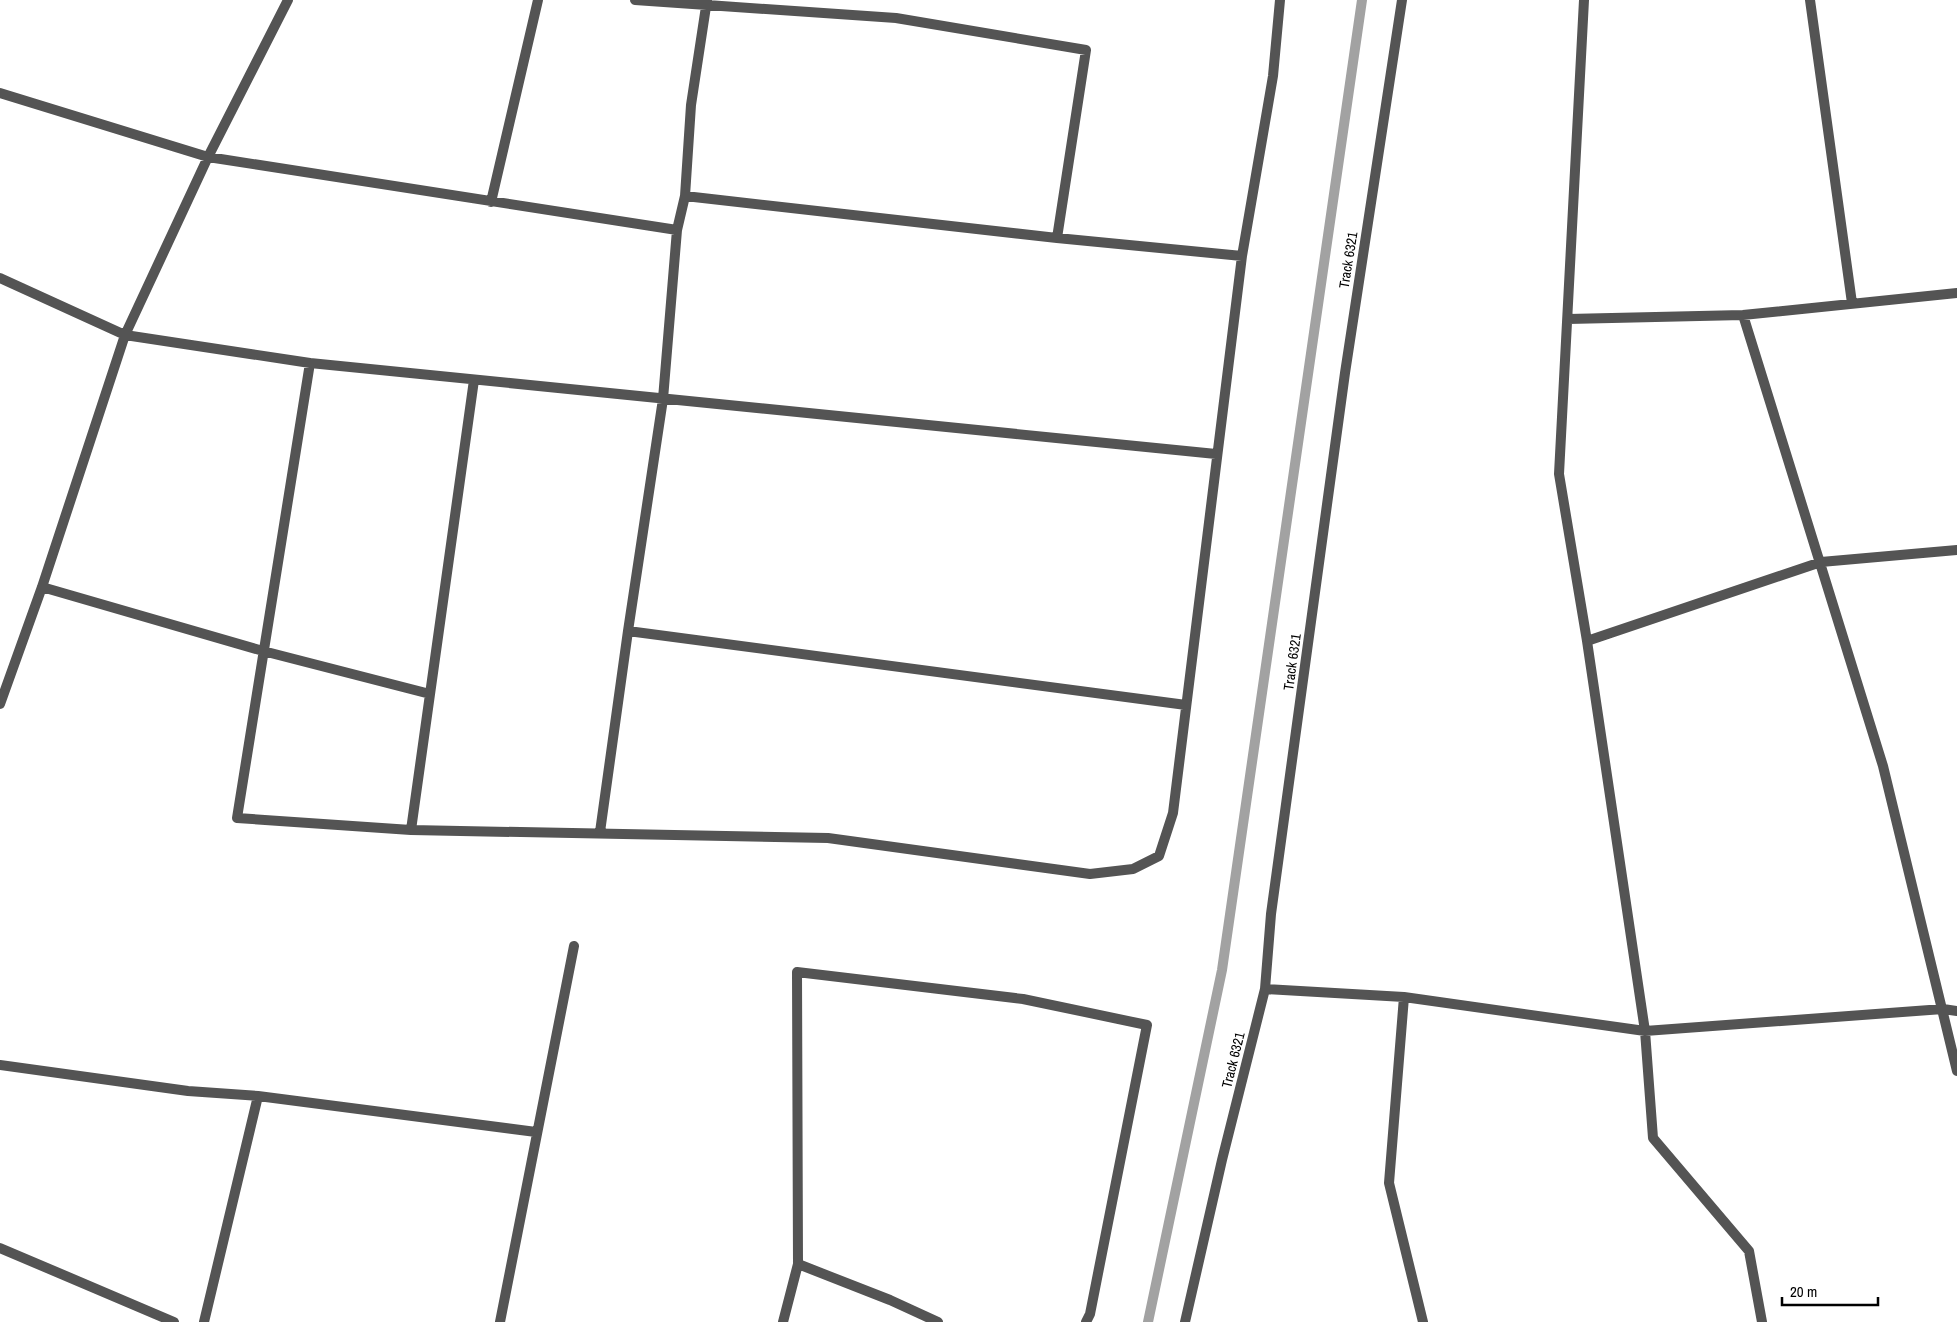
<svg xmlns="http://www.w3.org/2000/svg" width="1957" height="1322" font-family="'Archivo Narrow',sans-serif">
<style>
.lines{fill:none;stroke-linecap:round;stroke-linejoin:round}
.stream{stroke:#a2a2a2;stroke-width:10}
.street{stroke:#545454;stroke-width:10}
.labels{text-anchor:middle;stroke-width:4;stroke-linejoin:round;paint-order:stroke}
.street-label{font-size:14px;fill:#000;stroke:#fff}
</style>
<rect width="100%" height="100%" fill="#fff"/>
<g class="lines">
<path class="stream" d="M1148 1322 1222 970 1362 0"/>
<path class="street" d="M635 0 896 18 1086 50 1057 238
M1584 0 1559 474 1587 641 1645 1031 1653 1138 1749 1251 1762 1322
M1810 0 1852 303
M0 93 208 157 677 230
M685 196 1057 238 1242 256
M491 202 538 0
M0 278 125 335 310 363 1216 454
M1743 315 1883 766 1957 1071
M1568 319 1743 315 1957 293
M310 363 237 818 411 830 828 838 1090 874 1133 869 1159 856 1173 813 1242 256 1273 76 1280 0
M42 587 263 651 430 694
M628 631 1186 705
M1587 641 1821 562 1957 550
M0 704 42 587 125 335 208 157 288 0
M411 830 474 380
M600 832 628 631 663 399 677 230 685 196 691 105 707 0
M1265 989 1404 997 1645 1031 1943 1009 1957 1011
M1404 997 1389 1183 1423 1322
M0 1065 188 1091 258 1096 536 1132
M0 1248 174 1322
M798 1264 890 1300 938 1322
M204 1322 258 1096
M500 1322 574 946
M783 1322 798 1264 797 972 1023 999 1147 1025 1090 1314 1086 1322
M1185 1322 1222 1160 1265 989 1271 914 1345 373 1402 0"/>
</g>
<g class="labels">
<g class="street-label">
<text transform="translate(1348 260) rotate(-81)" y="5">Track 6321</text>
<text transform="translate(1292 662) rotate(-82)" y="5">Track 6321</text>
<text transform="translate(1233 1060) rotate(-76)" y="5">Track 6321</text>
</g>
</g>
<path d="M1782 1297v8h96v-8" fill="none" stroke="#000000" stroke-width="2.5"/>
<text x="1790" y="1297" font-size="15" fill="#000000" stroke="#ffffff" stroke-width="4" paint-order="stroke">20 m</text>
</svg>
